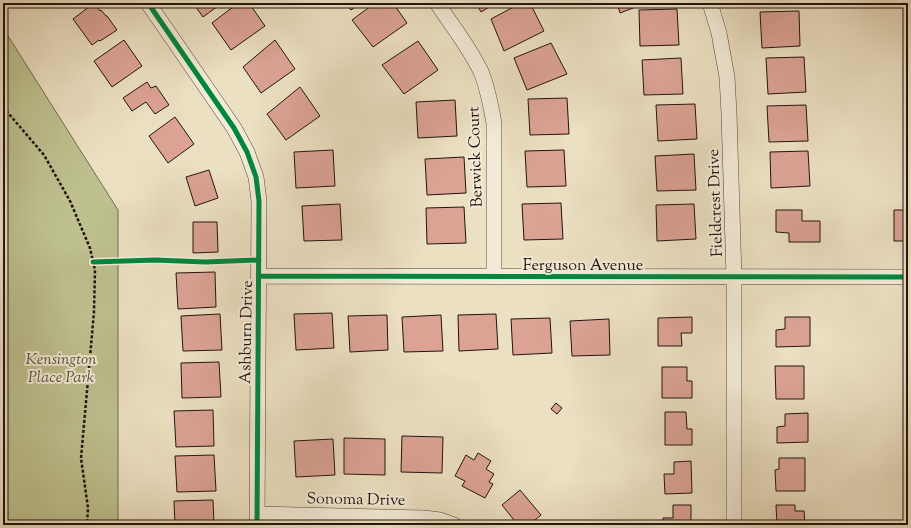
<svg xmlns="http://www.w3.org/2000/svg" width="911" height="528" font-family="'Sorts Mill Goudy',serif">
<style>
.green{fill:#bec08f;stroke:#706a50}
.building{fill:#dca395;stroke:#211410}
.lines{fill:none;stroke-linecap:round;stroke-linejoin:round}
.street-casing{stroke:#54473c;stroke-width:16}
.path{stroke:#211410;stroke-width:2.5;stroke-dasharray:3 2;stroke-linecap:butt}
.street{stroke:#f3ebd7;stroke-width:15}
.cycleway-casing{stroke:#f3ebd7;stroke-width:8}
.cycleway{stroke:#00873e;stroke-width:5}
.labels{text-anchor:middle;stroke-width:4;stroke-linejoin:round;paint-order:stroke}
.street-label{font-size:16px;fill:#211410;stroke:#f3ebd7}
.park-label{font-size:16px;font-style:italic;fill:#58503c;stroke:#f3ebd7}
</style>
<rect width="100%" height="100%" fill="#ece0c2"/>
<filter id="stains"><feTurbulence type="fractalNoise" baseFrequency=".005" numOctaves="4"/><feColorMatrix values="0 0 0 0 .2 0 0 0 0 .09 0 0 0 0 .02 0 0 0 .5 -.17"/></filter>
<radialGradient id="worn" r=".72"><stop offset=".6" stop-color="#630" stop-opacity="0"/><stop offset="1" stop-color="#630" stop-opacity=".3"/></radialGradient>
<path class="green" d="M3 28 118 210V525H3Z"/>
<path class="building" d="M94 3 100 11 101 10 106 16H107L117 30 100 41 99 40 92 45 73 19Z
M193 3H222L203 17Z
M238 3H249L265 26 231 50 212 23Z
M345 3H361L351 10Z
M375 3H393L407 23 373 47 352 20Z
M476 3H496L481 12Z
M521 3H530L544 31 504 51 491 19Z
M617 3H646L620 13Z
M677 9 679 45 640 46 639 10Z
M799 11 800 46 762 48 760 12Z
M124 40 142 66 112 87 94 61Z
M275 40 295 69 261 93 243 67Z
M418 41 438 70 404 94 382 65Z
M551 43 567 74 527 90 514 58Z
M804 57 806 92 768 94 766 58Z
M681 58 683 94 644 95 642 60Z
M147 82 151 88 156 86 169 105 155 114 146 102 132 111 123 98Z
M300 87 320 116 286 140 267 114Z
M567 98 569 134 530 135 528 99Z
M455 100 457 136 418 138 416 102Z
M695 104 697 139 658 141 656 105Z
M806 105 808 141 769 142 767 106Z
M175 117 194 144 168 163 149 136Z
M333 150 335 186 296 188 294 152Z
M564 150 566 186 527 187 525 151Z
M808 151 810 186 771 188 770 152Z
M694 154 696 190 657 191 655 156Z
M464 157 466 193 427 195 425 159Z
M209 170 218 198 195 206 186 177Z
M561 203 563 239 524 240 522 204Z
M340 204 342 240 304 241 302 206Z
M694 204 696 239 657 241 656 205Z
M464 207 466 243 427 244 426 208Z
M776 210H802V221H820V242H789V233L776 232Z
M894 210H908V241H894Z
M193 222H217L218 252 193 253Z
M215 272 216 307 178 309 176 273Z
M332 313 334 348 296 350 294 314Z
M220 314 222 350 183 351 181 316Z
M496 314 498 349 459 351 458 315Z
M387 315 388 350 350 352 348 316Z
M441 315 443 351 404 352 402 317Z
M692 317V333H681L682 346H658V318Z
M785 317H810V346L776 347V330L785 329Z
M550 318 552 353 513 355 511 319Z
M609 319 610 355 572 356 570 321Z
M219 362 221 397 182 398 181 363Z
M775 366H804V399H776Z
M662 367H687V381H692V398H662Z
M905 368H908V398H906Z
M556 403 562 408 557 414 551 409Z
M213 410 214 446 176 447 174 411Z
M665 412H686L687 429H692V445H665Z
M808 413V442L777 443V427L785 426V414Z
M906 423H908V446H906Z
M402 436 443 437 442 473 401 472Z
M344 438 385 439V475L344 474Z
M333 439 335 475 296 477 294 441Z
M478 453 491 461 486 469 494 474 489 482 493 484 485 498 462 486 465 481 455 476 466 455 474 460Z
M214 455 216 491 177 492 175 456Z
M779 458H805V491H776L775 470 779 469Z
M691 461 692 493 665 494 664 474H674V462Z
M520 490 541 515 529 525H518L502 505Z
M213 500 214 525H175L174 501Z
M673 505H691V525H663V518H673Z
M776 505H795V511H804L805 525H777Z"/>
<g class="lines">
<defs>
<path id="street" d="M148 3 234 128 247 152 256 177 259 201 257 525
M437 3C452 26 471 49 482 74 488 90 491 106 494 123V277
M710 3 719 33 727 77 729 113 734 277V525
M259 276 908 277
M257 514 424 518 440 520 454 525"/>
</defs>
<use href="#street" class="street-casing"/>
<path class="path" d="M3 107 44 155 70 201 90 248 95 270 94 312 81 458 88 508 87 525"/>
<use href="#street" class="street"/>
<defs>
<path id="cycleway" d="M148 3 234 128 247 152 256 177 259 201 257 525
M93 262 155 260 205 262 259 260
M259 276 908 277"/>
</defs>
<use href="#cycleway" class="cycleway-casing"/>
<use href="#cycleway" class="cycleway"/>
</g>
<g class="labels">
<g class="street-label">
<text transform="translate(474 157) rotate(-92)" y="6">Berwick Court</text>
<text transform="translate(714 203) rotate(-92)" y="6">Fieldcrest Drive</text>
<text x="583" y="270">Ferguson Avenue</text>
<text transform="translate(245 332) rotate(-89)" y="6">Ashburn Drive</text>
<text transform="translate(356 498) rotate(1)" y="6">Sonoma Drive</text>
</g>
<g class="park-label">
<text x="61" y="364">Kensington<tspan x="61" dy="18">Place Park</tspan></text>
</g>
</g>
<rect width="911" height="528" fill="none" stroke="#ece0c2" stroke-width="16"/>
<rect x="4" y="4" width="903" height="520" fill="none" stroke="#211410" stroke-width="2"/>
<rect x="8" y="8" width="895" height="512" fill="none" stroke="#211410"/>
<rect width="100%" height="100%" filter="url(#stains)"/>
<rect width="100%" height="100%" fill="url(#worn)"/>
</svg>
